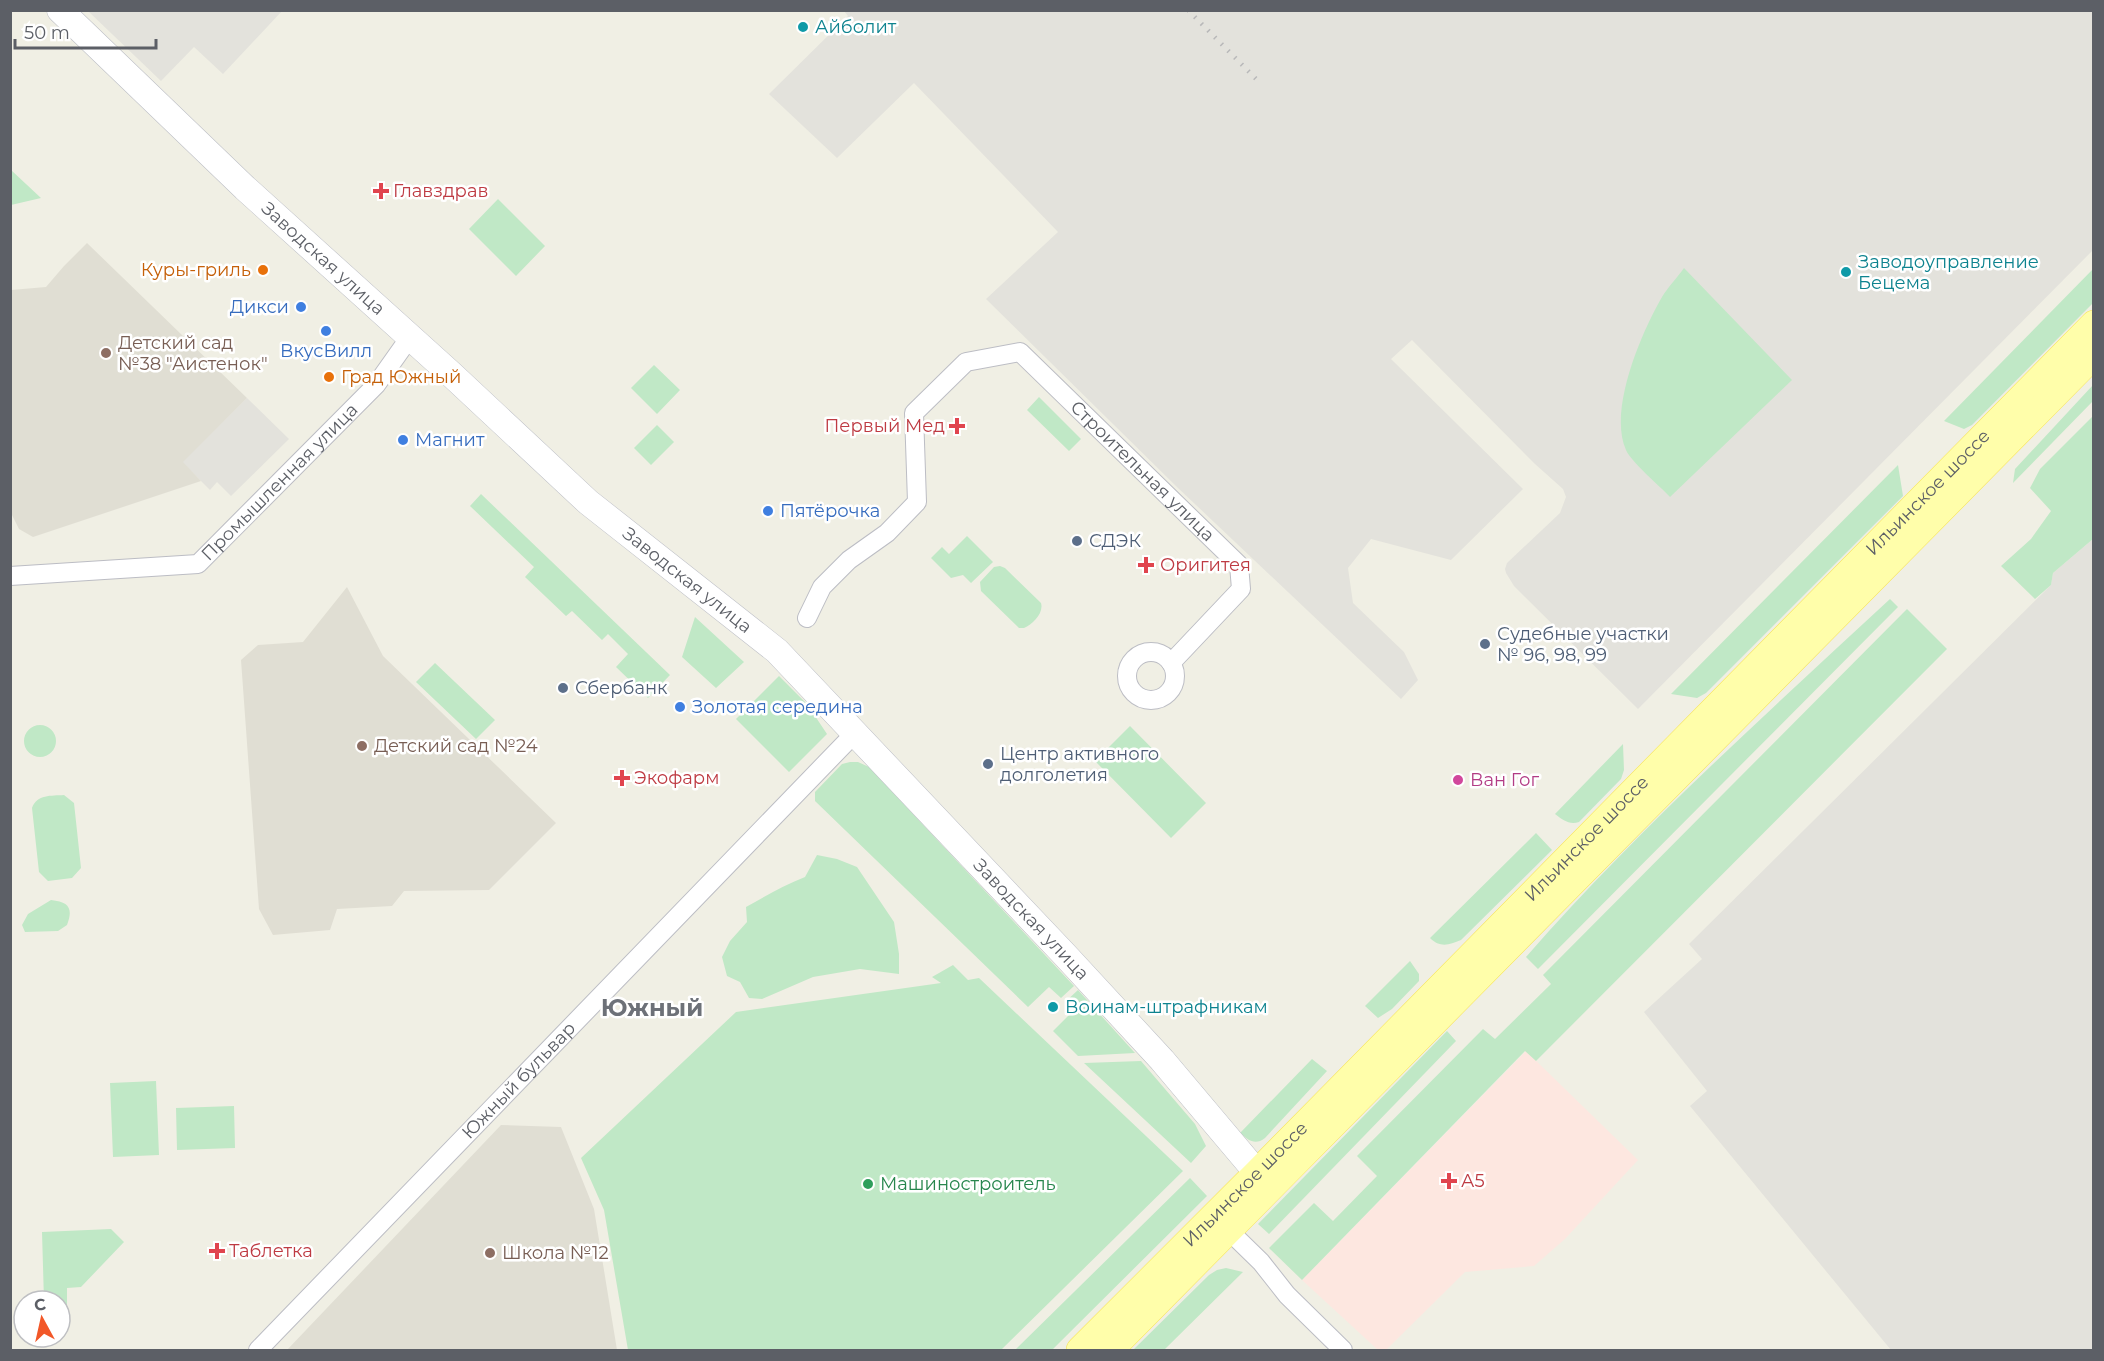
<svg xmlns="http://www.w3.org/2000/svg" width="2104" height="1361" font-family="Montserrat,sans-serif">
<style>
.industrial{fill:#e3e2dc}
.education{fill:#e0ded3}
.medical{fill:#fde7e0}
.green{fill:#c0e8c6}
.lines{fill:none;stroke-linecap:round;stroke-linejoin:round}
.street-casing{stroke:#bcbdc4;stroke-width:20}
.secondary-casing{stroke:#bdbfc6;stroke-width:27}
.primary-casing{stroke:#f8e355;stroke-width:28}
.street{stroke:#fff;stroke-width:18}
.secondary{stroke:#fff;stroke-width:26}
.primary{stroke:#fffeaa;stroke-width:27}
.rail{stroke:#b8b8b9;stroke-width:4.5;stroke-dasharray:1.5 8;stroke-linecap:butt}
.culture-dot{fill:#0f9aa8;stroke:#fff;stroke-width:2}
.health-dot{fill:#e0444e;stroke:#fff;stroke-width:2}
.food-dot{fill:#e8710a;stroke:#fff;stroke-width:2}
.shop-dot{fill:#3f7fe0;stroke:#fff;stroke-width:2}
.education-dot{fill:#8d6e63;stroke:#fff;stroke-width:2}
.service-dot{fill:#5c6f8a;stroke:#fff;stroke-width:2}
.hotel-dot{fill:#d1479c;stroke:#fff;stroke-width:2}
.leisure-dot{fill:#2e9e5b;stroke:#fff;stroke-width:2}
.labels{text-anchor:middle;stroke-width:5;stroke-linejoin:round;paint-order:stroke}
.culture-label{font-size:18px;fill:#0d838f;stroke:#fff;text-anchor:start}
.health-label{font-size:18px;fill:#be3a42;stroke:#fff;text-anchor:start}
.street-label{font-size:18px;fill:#5c5f66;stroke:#fff}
.food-label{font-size:18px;fill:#c56008;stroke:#fff;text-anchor:end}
.shop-label{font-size:18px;fill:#366cbe;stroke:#fff;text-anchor:start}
.education-label{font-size:18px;fill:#785e54;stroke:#fff;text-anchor:start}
.service-label{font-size:18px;fill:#4e5e75;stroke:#fff;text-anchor:start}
.hotel-label{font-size:18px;fill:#b23c85;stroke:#fff;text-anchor:start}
.leisure-label{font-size:18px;fill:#27864d;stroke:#fff;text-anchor:start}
.district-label{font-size:24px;font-weight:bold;fill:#6d7178;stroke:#fff}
</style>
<rect width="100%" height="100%" fill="#f0efe4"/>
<path class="industrial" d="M88 11H282L223 74 194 47 161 81Z
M844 11H2093V250L1638 709 1514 586 1506 573 1505 569 1507 563 1560 513 1566 497 1563 489 1535 464 1412 340 1391 359 1523 489 1451 560 1371 539 1348 568 1353 603 1404 652 1418 680 1401 699 1178 488 986 299 1058 232 914 83 837 158 769 94 848 16Z
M247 398 289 439 231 496 217 482 210 490 182 462Z
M2093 539V1350H1891L1690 1106 1707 1091 1644 1012 1702 959 1689 944 2051 585 2053 573Z"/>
<path class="education" d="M87 243 247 398 183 462 201 481 33 537 19 529 11 513V290L46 287 64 266Z
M347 587 383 656 556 823 489 890 404 891 392 906 337 909 330 930 273 935 259 909 241 660 258 645 303 642Z
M501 1125 561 1127 594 1209 617 1350H287Z"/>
<path class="medical" d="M1526 1051 1638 1160 1565 1239 1534 1266 1465 1272 1386 1350H1378L1302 1280Z"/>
<path class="green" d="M11 170 41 198 11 205Z
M498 199 545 246 516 276 469 229Z
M1684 268 1792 380 1670 497C1660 486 1631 462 1626 450 1608 411 1641 333 1662 297 1668 287 1677 278 1684 268Z
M2093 269V303L1972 425 1964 429 1944 421Z
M654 365 680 390 657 414 631 388Z
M2093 385V401L2013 483 2015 469Z
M1039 397 1081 439 1069 451 1027 410Z
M2093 416V539L2053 573 2051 585 2035 599 2001 566 2031 539 2051 511 2030 488 2040 469Z
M657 425 674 442 651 465 634 448Z
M1898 465 1903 496 1706 693 1697 698 1671 694Z
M481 494 670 675 648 698 616 667 628 654 608 634 602 640 572 611 566 616 525 577 534 567 470 506Z
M967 536 993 562 971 583 963 575 951 578 931 558 942 547 949 554Z
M1000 566 1005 568 1041 603C1044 613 1033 624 1024 628H1019L981 591 980 582 994 567Z
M1890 599 1898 607 1538 969 1526 957C1638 829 1765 715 1890 599Z
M1907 609 1947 649 1536 1061 1525 1051 1302 1280 1269 1248 1314 1203 1333 1221 1377 1176 1357 1156 1483 1029 1495 1039 1551 984 1543 975Z
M695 617 744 662 716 688 682 657Z
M435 663 495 720 476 739 416 682Z
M779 676 807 704 827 734 789 772 736 719Z
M24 741a16 16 0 1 1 32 0a16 16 0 1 1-32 0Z
M1130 726 1206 803 1171 838 1095 761Z
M1623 744 1624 770 1621 779 1579 822C1569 825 1563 820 1555 814Z
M850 762H858L869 767 1074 986 1061 998 1049 987 1028 1007 815 801V792L842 764Z
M64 795 74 803 81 868 72 878 48 881 39 872 32 808C37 794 51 796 64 795Z
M1536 833 1552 850 1461 940C1449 945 1440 948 1430 938Z
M817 855 837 859 857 867 894 922 899 954V974L860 969 813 977 762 999 749 998 740 982 727 976 722 957 730 941 747 922 746 907C766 896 784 885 805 877Z
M51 900C70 902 73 909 67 925L58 931 25 932 22 925 28 914Z
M1410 961 1419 974V981L1392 1009 1378 1018 1365 1006Z
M953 965 968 980 979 978 1183 1171 1001 1350H628L604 1210 581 1158 736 1012 941 983 932 977Z
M1078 990 1135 1053 1078 1056 1053 1031 1073 1011 1065 1002Z
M1447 1031 1456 1041 1269 1234 1258 1224Z
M1312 1059 1327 1071 1265 1138C1255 1146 1248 1140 1240 1133Z
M1141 1061 1195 1124 1206 1146 1191 1163 1084 1063Z
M156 1081 159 1155 113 1157 110 1083Z
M234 1106 235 1148 177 1150 176 1108Z
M1190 1178 1207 1196 1052 1350H1015Z
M111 1229 124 1242 81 1287 67 1288V1316H60V1301H44L42 1232Z
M1226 1268 1243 1272 1164 1350H1133L1209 1275 1217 1270Z"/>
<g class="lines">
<defs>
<g id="street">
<path id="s1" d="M10 576 198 564 376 385 410 337"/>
<path id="s2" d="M807 618 822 587 849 560 887 533 917 502 914 413 966 362 1020 352 1239 565 1241 589 1171 663"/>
<circle cx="1151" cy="676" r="24"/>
<path d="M1220 1222 1261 1262 1287 1295 1343 1350"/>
<path id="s3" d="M258 1350 855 733"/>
</g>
<g id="secondary">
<path id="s4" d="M60 10 245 188 451 374 588 502 777 651 1065 955 1162 1060 1270 1188"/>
</g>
<g id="primary">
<path id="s5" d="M1080 1350 1257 1173 2094 324"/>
<path d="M1110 1350 2094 355"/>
</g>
</defs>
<use href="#street" class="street-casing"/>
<use href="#secondary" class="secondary-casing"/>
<use href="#primary" class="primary-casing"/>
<use href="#street" class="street"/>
<use href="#secondary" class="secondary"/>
<use href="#primary" class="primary"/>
<path class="rail" d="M1188 10 1261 84"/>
</g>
<g class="culture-dot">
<circle cx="803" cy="27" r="6"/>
<circle cx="1846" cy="272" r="6"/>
<circle cx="1053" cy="1007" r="6"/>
</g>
<g class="health-dot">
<path d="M378 182h6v6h6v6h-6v6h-6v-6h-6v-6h6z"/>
<path d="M954 417h6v6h6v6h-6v6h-6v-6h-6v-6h6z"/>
<path d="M1143 556h6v6h6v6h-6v6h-6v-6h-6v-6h6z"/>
<path d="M619 769h6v6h6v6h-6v6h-6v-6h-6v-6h6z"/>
<path d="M1446 1172h6v6h6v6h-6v6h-6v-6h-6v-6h6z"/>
<path d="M214 1242h6v6h6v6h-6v6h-6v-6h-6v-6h6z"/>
</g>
<g class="food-dot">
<circle cx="263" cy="270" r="6"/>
<circle cx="329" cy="377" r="6"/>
</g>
<g class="shop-dot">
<circle cx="301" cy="307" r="6"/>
<circle cx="326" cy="331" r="6"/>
<circle cx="403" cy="440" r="6"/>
<circle cx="768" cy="511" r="6"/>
<circle cx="680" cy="707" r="6"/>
</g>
<g class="education-dot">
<circle cx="106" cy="353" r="6"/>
<circle cx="362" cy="746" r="6"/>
<circle cx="490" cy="1253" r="6"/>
</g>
<g class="service-dot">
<circle cx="1077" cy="541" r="6"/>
<circle cx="1485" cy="644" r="6"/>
<circle cx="563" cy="688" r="6"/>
<circle cx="988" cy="764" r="6"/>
</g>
<circle class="hotel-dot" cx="1458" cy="780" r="6"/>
<circle class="leisure-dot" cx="868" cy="1184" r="6"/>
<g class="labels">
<g class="culture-label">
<text x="815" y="33">Айболит</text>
<text x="1858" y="268">Заводоуправление<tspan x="1858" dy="21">Бецема</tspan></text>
<text x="1065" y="1013">Воинам-штрафникам</text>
</g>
<g class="health-label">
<text x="393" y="197">Главздрав</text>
<text x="945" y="432" text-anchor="end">Первый Мед</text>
<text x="1160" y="571">Оригитея</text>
<text x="634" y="784">Экофарм</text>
<text x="1461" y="1187">А5</text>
<text x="229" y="1257">Таблетка</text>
</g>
<g class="street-label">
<text dy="6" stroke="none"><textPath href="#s4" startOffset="362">Заводская улица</textPath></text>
<text dy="6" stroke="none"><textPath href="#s2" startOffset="550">Строительная улица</textPath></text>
<text dy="6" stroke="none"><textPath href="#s1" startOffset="304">Промышленная улица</textPath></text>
<text dy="6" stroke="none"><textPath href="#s5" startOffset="1206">Ильинское шоссе</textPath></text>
<text dy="6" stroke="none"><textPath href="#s4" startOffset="848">Заводская улица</textPath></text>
<text dy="6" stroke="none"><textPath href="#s5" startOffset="720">Ильинское шоссе</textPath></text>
<text dy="6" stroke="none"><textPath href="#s4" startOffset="1332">Заводская улица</textPath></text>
<text dy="6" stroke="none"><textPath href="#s3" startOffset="375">Южный бульвар</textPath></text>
<text dy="6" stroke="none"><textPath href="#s5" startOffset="234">Ильинское шоссе</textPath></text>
</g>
<g class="food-label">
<text x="251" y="276">Куры-гриль</text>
<text x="341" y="383" text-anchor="start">Град Южный</text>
</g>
<g class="shop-label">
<text x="289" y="313" text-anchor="end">Дикси</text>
<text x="326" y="357" text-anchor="middle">ВкусВилл</text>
<text x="415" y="446">Магнит</text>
<text x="780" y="517">Пятёрочка</text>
<text x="692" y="713">Золотая середина</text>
</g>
<g class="education-label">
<text x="118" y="349">Детский сад<tspan x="118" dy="21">№38 "Аистенок"</tspan></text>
<text x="374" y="752">Детский сад №24</text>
<text x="502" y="1259">Школа №12</text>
</g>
<g class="service-label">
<text x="1089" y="547">СДЭК</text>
<text x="1497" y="640">Судебные участки<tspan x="1497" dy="21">№ 96, 98, 99</tspan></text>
<text x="575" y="694">Сбербанк</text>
<text x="1000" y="760">Центр активного<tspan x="1000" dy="21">долголетия</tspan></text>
</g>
<g class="hotel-label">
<text x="1470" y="786">Ван Гог</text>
</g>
<g class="leisure-label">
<text x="880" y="1190">Машиностроитель</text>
</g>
<g class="district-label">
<text x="652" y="1016">Южный</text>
</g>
</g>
<rect width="2104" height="1361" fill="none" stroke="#5c5f66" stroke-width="24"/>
<g transform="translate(42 1319) rotate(352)"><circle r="28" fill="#ffffff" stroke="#bebfc2" stroke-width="1.5"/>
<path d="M0-4.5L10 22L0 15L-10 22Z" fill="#f25728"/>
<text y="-9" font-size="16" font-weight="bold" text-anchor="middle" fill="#5c5f66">С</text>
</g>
<path d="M15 39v9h141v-9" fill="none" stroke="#5c5f66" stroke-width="3"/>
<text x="24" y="39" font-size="18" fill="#5c5f66" stroke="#ffffff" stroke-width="4.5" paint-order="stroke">50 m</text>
</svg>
